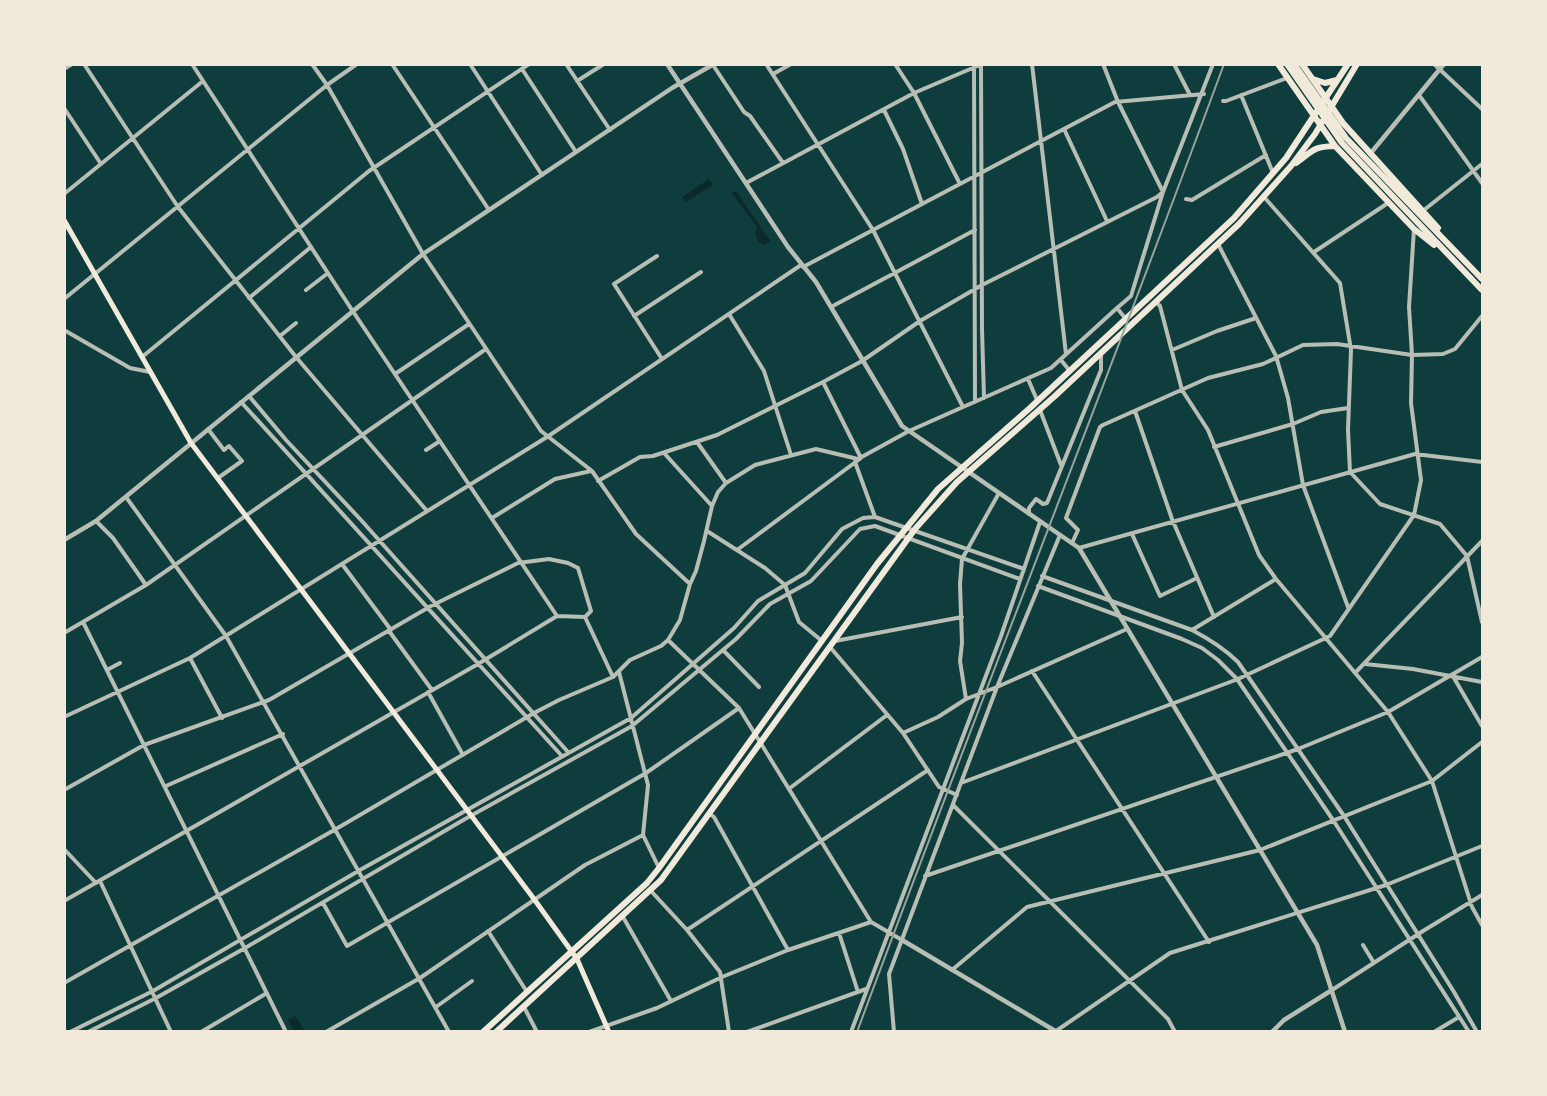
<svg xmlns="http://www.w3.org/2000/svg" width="1547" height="1096" font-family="Cabin,sans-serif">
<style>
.water{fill:#0a2a2b}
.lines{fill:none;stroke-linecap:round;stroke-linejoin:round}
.minor{stroke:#b8beb3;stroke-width:4}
.tertiary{stroke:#b8beb3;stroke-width:4.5}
.secondary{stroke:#f1e9da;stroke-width:5}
.primary{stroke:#f1e9da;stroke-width:6}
.rail{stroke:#97a49c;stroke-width:2}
</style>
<rect width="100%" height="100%" fill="#0f3d3e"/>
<path class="water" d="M709 179 713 185 686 202 682 197Z
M736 191 770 241 764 245 758 242 755 234 757 227 732 193Z
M295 1016 305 1031H294L288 1020Z"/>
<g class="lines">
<path class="minor" d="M84 64 178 207 296 357 427 511
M192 64 350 307 557 616
M312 64 327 85 423 254 541 431 592 471 636 534 690 584
M392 64 489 210
M470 64 542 175
M566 64 610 130
M766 64 873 230 963 407
M895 64 914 93 960 184
M974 64 975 402
M981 64 982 329 984 398
M1032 64 1066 354
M1174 64 1190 95
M1434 64 1482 109
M713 65 744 112 750 116 783 163
M64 69 72 64
M522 69 576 152
M773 74 791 64
M577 81 604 64
M1241 95 1273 173
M1419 95 1482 183
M1223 101H1226L1287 78
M64 108 101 164
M884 110 903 149 922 204
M1064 129 1107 221
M746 183 914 93 982 64
M64 194 203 81
M1264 197 1340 283 1351 350 1348 430 1350 472 1380 504 1440 524 1467 556 1482 622
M1186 199 1192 200 1266 155
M1424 210 1482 164
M1218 244 1276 356 1288 398 1303 485 1348 607
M1314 252 1388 203
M657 256 614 284 662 359
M803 267 1115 102 1204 94
M306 290 328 273
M249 298 311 247
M64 299 327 85 357 64
M1156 302 1160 306 1182 390 1208 430 1259 555 1276 579 1388 712 1432 781 1472 907 1482 925
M831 307 975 230
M729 314 764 371 791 455
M634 316 701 272
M1125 318 1117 308 1131 296 1163 192 1213 64
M64 330 130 368 150 372
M280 336 296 323
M1172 350 1217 331 1256 318
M142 357 369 171 529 64
M1061 360 1069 370
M395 374 469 324
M1028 379 1037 400
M249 396 286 440 361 520 568 752
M241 402 561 755
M1040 410 1061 465
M1135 411 1172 519 1214 617
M208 429 224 450 229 446 242 461 218 478
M697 442 726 483
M1214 447 1293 424 1321 412 1348 408
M426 450 440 441
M664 453 712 506
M855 462 875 517
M598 481 640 457 653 456 717 435 823 382 862 361 920 321 982 285 1157 197 1163 192 1118 102 1103 64
M126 497 226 636 449 1032
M1029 514V508L1036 499 1043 504 1047 503 1101 370V355
M492 518 555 479 591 471
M96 521 113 538 146 585
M707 531 765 568 785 585 799 622 822 641
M1132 534 1160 596 1197 578
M1072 543 1078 530 1066 518 1100 427 1103 425 1208 378 1263 364 1303 345 1337 344 1412 355 1443 354 1455 349 1482 316
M1079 548 1415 454 1482 462
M737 550 861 458 823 382
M342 564 391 630
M1042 576 1192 630C1209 639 1224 648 1238 662L1344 816 1454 992 1477 1032
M1038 586 1182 639 1202 648 1218 660 1237 679 1333 820 1469 1032
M83 622 286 1032
M1192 630 1276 579
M389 631 432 690
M64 633 146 585 486 349
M668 640 739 708 871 922 902 940
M835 641 962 617
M830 647 903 733 939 787 957 795
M723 650 759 687
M1365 664 1413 669 1482 682
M107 670 120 663
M1032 671 1209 942
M619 672 648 785 643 835 659 868
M1355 673 1482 541
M1454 678 1482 726
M428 692 463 755
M966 699 960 661 962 643 960 584 962 559 999 493
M64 717 190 658
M222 718 190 658 547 437 801 265
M903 733 938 717 966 699 997 687 1127 629
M961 783 1238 679 1330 636 1414 515 1421 480 1411 403 1412 355 1409 307 1414 229
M166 786 283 734
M790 788 887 715
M64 790 144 745 269 700 431 606 518 563 549 559 568 563 578 568 591 611 585 617
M953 805 1168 1019 1175 1032
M710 814 714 817 788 950
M64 849 96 883
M925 876 1298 749 1388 712 1482 657
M100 881 171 1032
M651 891 687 930 720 972 729 1032
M64 901 478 664 557 616 585 617 613 677
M323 903 347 946 646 773 739 708
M623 917 671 1001
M687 930 928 770
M488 931 527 992
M839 933 858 992
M1363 945 1374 963
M952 970 1027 907 1260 850 1432 781 1482 742
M64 983 336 829 534 713 559 700 613 677 630 660 661 646 668 640 680 620 690 584 696 571 704 541 712 506 718 492 726 483 755 465 816 449 858 459 909 431 1051 368 1117 308
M1332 990 1423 931 1482 895
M436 1007 472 981
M524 1007 537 1032
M1056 1031 1170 953 1386 885 1482 846
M70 1032 153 991 360 870 631 718 734 628 758 601 805 573 842 529 863 518 875 517 1024 569
M88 1032 156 998 245 948 465 819 632 726 736 639 770 604 811 581 860 529 875 526 1020 579
M201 1032 267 993
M326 1032 420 978 585 865 643 835
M589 1032 657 1008 722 977 788 950 871 922
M747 1032 866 989
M851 1032 1001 636 1040 522
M894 1032 889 974 997 687 1060 535
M1434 1032 1459 1017"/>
<path class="tertiary" d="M667 64 788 247 816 282 902 426 1079 548 1317 945 1345 1032
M1370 154 1444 64
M64 540 96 521 423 254 672 88 714 64
M902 940 1057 1032
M1272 1032 1284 1020 1332 990"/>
<path class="secondary" d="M64 220 191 443 534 899 577 959 609 1032"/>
<path class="primary" d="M1278 64 1335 146 1414 229 1434 245
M1287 64 1342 143 1482 290
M1294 64 1346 138 1482 279
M1302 64 1343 123 1438 228
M1313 79 1325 83 1337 80
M1296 163C1314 150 1312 147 1335 146
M483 1032 647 883 659 868 877 564 938 489 1030 408 1234 218 1286 158 1348 64
M496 1032 661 880 915 529 957 482 1055 396 1239 224 1291 166 1315 134 1357 64"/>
<path class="rail" d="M857 1032C977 708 1105 388 1224 64"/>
</g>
<rect width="1547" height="1096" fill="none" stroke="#f1e9da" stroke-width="132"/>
</svg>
